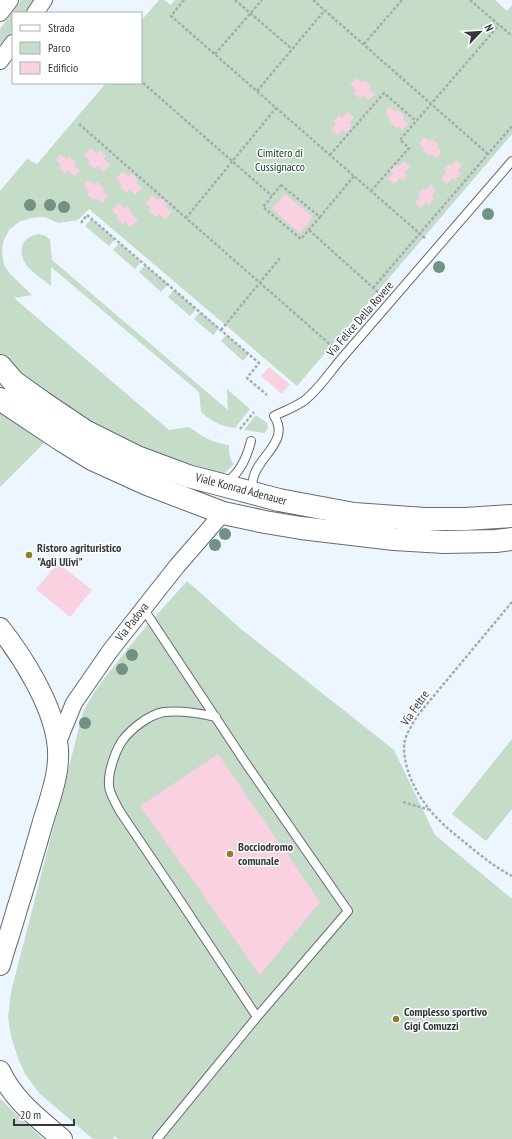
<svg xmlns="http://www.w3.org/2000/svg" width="512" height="1139" font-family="'PT Sans Narrow',sans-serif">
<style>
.green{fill:#c4dcc8}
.building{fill:#f9d1e1}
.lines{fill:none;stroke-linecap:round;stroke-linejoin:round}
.service-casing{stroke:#646b72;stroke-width:10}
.minor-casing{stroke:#646b72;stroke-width:18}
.tertiary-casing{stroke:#646b72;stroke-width:22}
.secondary-casing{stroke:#646b72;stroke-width:24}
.path{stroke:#a6acb3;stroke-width:2.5;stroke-dasharray:3 2;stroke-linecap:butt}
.service{stroke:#fff;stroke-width:8}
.minor{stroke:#fff;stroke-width:16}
.tertiary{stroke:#fff;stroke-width:20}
.secondary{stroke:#fff;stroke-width:22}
.tree{fill:#729183}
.poi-dot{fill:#907e24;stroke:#fff;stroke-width:1.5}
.labels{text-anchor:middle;stroke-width:3;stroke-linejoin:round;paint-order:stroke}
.park-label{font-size:12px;fill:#0d401e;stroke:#fff}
.street-label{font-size:12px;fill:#34373b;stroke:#fff}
.poi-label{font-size:12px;font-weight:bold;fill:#34373b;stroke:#fff;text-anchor:start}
</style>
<rect width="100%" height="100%" fill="#edf5fe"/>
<path class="green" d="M21 0H35L26 13H13V31L0 49V29Z
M159 0H164L171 5 175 0H495L507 11 512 5V134L297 386 89 209 78 220 58 223 45 217 31 218 19 222 9 230 3 242 2 251 4 265 11 275 32 295 14 298 169 430 189 427C203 437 212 443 229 445 229 453 229 458 234 464L219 478 142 450 98 428 9 366 0 354V191L27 159 37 164 106 83H141V21Z
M91 219 115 239 109 246 85 226Z
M39 234 46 236 50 240 52 260 228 410 227 389 250 409 235 428C220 426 213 422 201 412L199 392 51 267V286C39 276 18 265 22 247 23 239 32 235 39 234Z
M119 243 141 262 135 269 113 250Z
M145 265 168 284 161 292 139 272Z
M174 290 196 309 190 316 168 297Z
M200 312 219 328 213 335 194 319Z
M226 335 249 354 243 361 221 341Z
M0 412 44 443 0 487Z
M256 415 267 423 268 427 267 430 264 433 244 430Z
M187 581 241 629 394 750 435 835 512 899V1139H118L115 1136 113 1139H93L40 1094 25 1074 18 1058 11 1036 8 1018 11 992 83 712 95 691 107 675 137 637Z
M512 739V809L486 841 452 814Z
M0 1099 43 1139H0Z"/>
<path class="building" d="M356 78 362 82 364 80 371 86 369 89 375 94 369 100 363 95 360 98 354 93 356 90 350 84Z
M389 107 397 112 398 110 404 115 403 118 408 124 403 130 398 126 396 128 389 121 390 118 385 113Z
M347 112 354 117 349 123 352 126 346 133 343 130 338 135 331 130 336 124 334 121 339 115 342 118Z
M424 137 430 141 432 139 439 145 437 147 442 152 437 158 431 154 429 156 423 151 424 148 419 143Z
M91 148 97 153 100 150 106 156 104 159 110 165 103 172 98 166 95 169 88 163 90 161 84 155Z
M60 154 67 159 69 156 76 162 74 165 80 170 75 176 68 171 66 174 59 168 61 165 56 160Z
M456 160 462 165 458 171 461 174 455 180 453 178 447 184 441 178 446 172 443 170 449 164 451 166Z
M404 161 410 167 405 172 407 175 403 181 400 178 394 184 388 179 393 173 390 171 396 164 398 167Z
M123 171 129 177 132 173 138 180 136 182 142 188 135 195 130 189 127 193 120 186 122 184 116 178Z
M88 180 95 185 97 182 104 188 102 190 108 195 102 203 96 198 94 200 87 194 89 191 83 186Z
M431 184 436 190 432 196 434 198 429 205 426 202 421 208 415 203 420 197 418 194 423 188 426 190Z
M285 194 313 217 300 233 272 209Z
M152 195 158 201 161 198 168 204 165 207 172 212 165 219 159 214 156 217 149 211 151 208 146 203Z
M118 203 124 208 126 206 133 212 131 214 138 220 131 227 125 222 123 224 116 218 118 216 112 210Z
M269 367 290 384 282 394 261 376Z
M58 563 92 590 70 617 36 589Z
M218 754 320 902 260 975 140 806Z"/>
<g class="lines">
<defs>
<path id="service" d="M225 483C240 474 247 457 251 441
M254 491C253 487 252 483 253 479 257 457 291 441 274 416 284 411 296 407 305 400 319 389 330 372 341 359L512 161
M143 608 247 765 348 911 257 1017 157 1139
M216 717C199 713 182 710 164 712 148 715 131 729 122 741 115 752 108 772 109 785 109 793 117 806 121 813L177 896 257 1017"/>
<path id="minor" d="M0 13 10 0
M35 13 44 0
M0 61 13 43
M58 742 74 703 110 651 177 566 223 513"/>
<path id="tertiary" d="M0 628C23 657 52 704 57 741 62 769 50 798 42 825 34 853 26 881 17 909 12 928 5 946 0 965
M0 1071C14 1101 38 1118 62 1139"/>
<path id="secondary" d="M0 366 14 382 42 402 85 431 137 457 188 476 279 500 354 514 425 519H465L512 516
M0 399 63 441 92 459 147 484 223 513 265 522 301 528 394 539 444 542 496 541 512 539"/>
</defs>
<use href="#service" class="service-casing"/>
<use href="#minor" class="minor-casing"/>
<use href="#tertiary" class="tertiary-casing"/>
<use href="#secondary" class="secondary-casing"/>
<path class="path" d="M184 0 171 16 426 239
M235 0 292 49
M313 0 488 154
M470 0 512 36
M364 44 402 0
M215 54 262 0
M143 83 272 196
M257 91 325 10
M79 124 333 347
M330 155 384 93 416 121
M281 185 320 217 301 239 263 207Z
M371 191 409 148 400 140 499 25
M320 217 354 176
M186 218 276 108
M81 223 87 215 259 363 247 378 267 395
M309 230 380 294
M373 288 512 126
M221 330 280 258
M240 429 254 412
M512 602 417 716C412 726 404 736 404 747 404 775 422 804 441 822 450 831 460 838 469 846 483 857 496 868 512 876
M403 802 430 810"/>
<use href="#service" class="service"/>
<use href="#minor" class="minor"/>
<use href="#tertiary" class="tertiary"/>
<use href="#secondary" class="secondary"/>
</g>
<g class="tree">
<circle cx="30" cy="205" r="6"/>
<circle cx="50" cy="205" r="6"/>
<circle cx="64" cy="207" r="6"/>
<circle cx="488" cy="214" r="6"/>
<circle cx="439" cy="267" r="6"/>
<circle cx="225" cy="534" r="6"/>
<circle cx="215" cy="545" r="6"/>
<circle cx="132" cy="655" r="6"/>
<circle cx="122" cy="669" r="6"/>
<circle cx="85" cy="723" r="6"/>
</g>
<g class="poi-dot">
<circle cx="29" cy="555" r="4"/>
<circle cx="230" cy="854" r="4"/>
<circle cx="396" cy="1019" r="4"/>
</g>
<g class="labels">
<g class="park-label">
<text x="280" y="157">Cimitero di<tspan x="280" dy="14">Cussignacco</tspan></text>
</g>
<g class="street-label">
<text transform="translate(360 319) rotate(-49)" y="4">Via Felice Della Rovere</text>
<text transform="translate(241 489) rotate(15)" y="4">Viale Konrad Adenauer</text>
<text transform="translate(132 622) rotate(-52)" y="4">Via Padova</text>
<text transform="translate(415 708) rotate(-55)" y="4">Via Feltre</text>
</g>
<g class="poi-label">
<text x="37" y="552">Ristoro agrituristico<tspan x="37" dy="14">"Agli Ulivi"</tspan></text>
<text x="238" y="851">Bocciodromo<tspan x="238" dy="14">comunale</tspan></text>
<text x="404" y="1016">Complesso sportivo<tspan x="404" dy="14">Gigi Comuzzi</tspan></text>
</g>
</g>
<rect x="12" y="12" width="130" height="72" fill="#ffffff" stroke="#aeafb1"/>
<rect x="20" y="25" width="20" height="6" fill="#ffffff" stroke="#aeafb1"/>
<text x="48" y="32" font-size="12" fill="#34373b">Strada</text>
<rect x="20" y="42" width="20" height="12" fill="#c4dcc8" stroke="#aeafb1"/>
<text x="48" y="52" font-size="12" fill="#34373b">Parco</text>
<rect x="20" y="62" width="20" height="12" fill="#f9d1e1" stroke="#aeafb1"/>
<text x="48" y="72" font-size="12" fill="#34373b">Edificio</text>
<g transform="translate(480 32) rotate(65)" stroke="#ffffff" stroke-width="3" paint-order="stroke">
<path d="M0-3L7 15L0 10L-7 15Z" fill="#34373b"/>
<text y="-6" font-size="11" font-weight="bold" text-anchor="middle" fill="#34373b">N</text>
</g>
<path d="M14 1119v6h60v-6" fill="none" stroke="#34373b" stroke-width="2"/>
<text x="20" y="1119" font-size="12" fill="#34373b" stroke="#ffffff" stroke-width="3" paint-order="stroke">20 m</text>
</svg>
